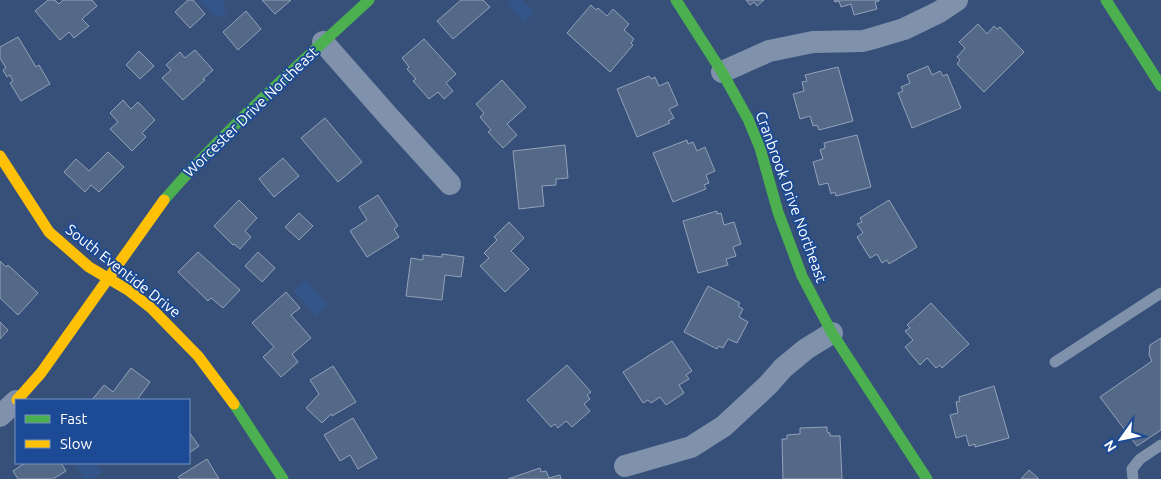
<svg xmlns="http://www.w3.org/2000/svg" width="1161" height="479" font-family="Ubuntu,sans-serif">
<style>
.water{fill:#34558a}
.building{fill:#546888;stroke:#94a2b9}
.lines{fill:none;stroke-linecap:round;stroke-linejoin:round}
.lane{stroke:#7f91ab;stroke-width:11}
.street{stroke:#7f91ab;stroke-width:22}
.fast{stroke:#4caf50;stroke-width:11}
.slow{stroke:#ffc107;stroke-width:11}
.labels{text-anchor:middle;stroke-width:4;stroke-linejoin:round;paint-order:stroke}
.street-label{font-size:15px;fill:#fff;stroke:#1c4a94}
</style>
<rect width="100%" height="100%" fill="#375079"/>
<path class="water" d="M199 0H221L225 4 223 8 227 12 220 17 213 15Z
M523 0 534 13 524 22 506 1Z
M307 280 323 301 327 302V306L315 316 299 296 294 292 296 288Z
M75 463H95L102 472 92 479H85Z"/>
<path class="building" d="M48 0H55L59 4 63 0H92L97 6 82 19 89 26 74 38 69 32 60 40 35 11Z
M188 0H193L205 14 190 28 175 12Z
M262 0H291L275 14Z
M461 0H483L490 7 453 39 437 21Z
M746 0H764L757 6 754 2 750 5Z
M834 0H879V1L875 2 877 9 854 15 851 4 841 7 839 1 835 2Z
M591 5 596 10 598 8 607 16 613 9 629 24 624 30 634 39 631 43 633 45 610 72 567 33Z
M246 11 261 29 238 50 223 32Z
M978 24 987 34 994 26 997 29 1000 27 1024 52 984 92 957 64 960 60 957 57 965 48 959 42Z
M18 37 36 67 39 65 50 84 21 101 10 83 13 81 10 75 7 77 3 70 6 68 0 58V47Z
M424 39 456 74 446 83 453 91 444 99 438 92 429 99 413 81 416 79 407 69 409 67 402 58Z
M195 50 213 70 203 79 205 80 183 100 162 78 171 70 166 65 180 52 185 58Z
M139 51 154 66 140 79 126 65Z
M928 66 932 75 940 71 943 76 947 74 961 108 912 128 898 93 903 91 901 87 910 83 907 75Z
M838 67 853 121 819 130 817 125 813 126 810 116 800 119 793 94 804 91 802 82 807 81 805 75Z
M649 76 651 79 655 77 659 86 668 82 678 105 669 109 674 118 668 121 670 123 637 137 617 89Z
M502 80 526 107 507 124 517 135 503 148 488 132 491 130 480 117 484 113 476 104Z
M123 100 131 109 138 102 155 120 142 133 146 137 132 151 110 129 118 122 110 113Z
M325 118 362 162 338 182 301 138Z
M857 135 871 187 836 196 835 192 831 194 828 183 819 185 813 162 823 159 820 150 825 148 824 143Z
M687 140 688 144 693 142 697 151 705 147 715 171 706 175 709 183 704 185 706 189 673 202 653 153Z
M565 145 568 178 556 179V185L542 186 544 206 519 209 513 151Z
M108 152 124 167 99 192 91 185 85 192 64 172 76 159 89 171Z
M283 158 299 176 274 197 259 179Z
M378 195 398 226 394 229 399 237 367 257 350 231 367 220 359 207Z
M239 200 257 218 245 231 251 237 240 249 234 244 233 245 214 226Z
M889 200 917 247 889 264 887 260 882 263 877 254 870 258 857 237 863 233 857 224 862 222 860 218Z
M717 211V214L721 213 724 225 734 222 741 244 733 247 736 256 726 259 728 265 698 273 683 221Z
M299 213 313 226 299 240 285 227Z
M509 222 524 238 511 251 529 269 505 292 480 266 489 258 484 253 497 240 494 237Z
M198 252 240 290 223 308 211 298 208 301 178 272Z
M258 252 275 268 262 282 245 266Z
M442 254 464 257 461 277 445 275 442 300 406 296 411 258 423 260V255L442 257Z
M0 261 6 267 8 265 38 293 18 315 0 298Z
M708 286 740 303 738 306 743 309 739 317 748 322 737 343 728 339 723 348 719 346 717 349 684 332Z
M286 292 300 308 291 315 311 338 292 354 298 362 281 377 263 357 274 347 252 323Z
M931 303 969 344 942 368 940 365 936 368 927 358 920 365 905 347 913 340 905 331 910 328 907 325Z
M0 322 8 330 0 339Z
M1161 338V430L1137 446 1100 397 1152 361 1149 355 1150 345Z
M672 341 692 371 686 375 689 379 679 385 684 393 666 405 660 397 651 403 648 400 643 403 623 372Z
M567 365 591 392 587 395 590 399 584 404 590 411 572 427 566 421 558 428 555 424 551 427 527 400Z
M333 366 356 402 332 416 331 414 322 423 306 408 319 394 310 380Z
M131 368 150 382 137 400H92L104 385 113 392Z
M994 386 1009 438 975 447V444L969 446 966 435 956 438 950 415 958 413 956 402 960 401 959 397Z
M353 418 377 458 358 469 350 455 340 461 324 435Z
M827 427V432L830 433V436H840L842 479H783L782 439H787V435L800 434V428Z
M189 432 199 446 189 453Z
M207 459 219 479H180L178 477Z
M25 463H61L66 471 53 479H18L13 471Z
M540 468 541 472 546 471 549 478 560 475 561 479H508Z
M1029 470 1039 479H1021Z"/>
<g class="lines">
<path class="lane" d="M1055 362 1161 293
M1133 479 1132 469 1140 459 1161 445"/>
<path class="street" d="M323 42 389 117 450 184
M722 72 769 51 813 42 863 41 874 38 904 29 939 12 957 0
M0 416 16 401
M625 466 691 447 724 426 768 385 783 368 806 349 832 333"/>
<path class="fast" d="M676 0 722 72 748 119 760 148 778 212 802 276 832 333 927 479
M1106 0 1161 86
M164 200C227 127 299 65 369 0
M234 404 283 479"/>
<path class="slow" d="M0 156 49 232 89 267 128 290 151 308 198 356 234 404
M17 400 41 373 164 200"/>
</g>
<g class="labels">
<g class="street-label">
<text transform="translate(251 112) rotate(-44)" y="5">Worcester Drive Northeast</text>
<text transform="translate(791 197) rotate(70)" y="5">Cranbrook Drive Northeast</text>
<text transform="translate(123 271) rotate(38)" y="5">South Eventide Drive</text>
</g>
</g>
<rect x="15" y="399" width="175" height="65" fill="#1c4a94" stroke="#7792bf"/>
<rect x="25" y="415" width="25" height="8" fill="#4caf50" stroke="#7792bf"/>
<text x="60" y="424" font-size="15" fill="#ffffff">Fast</text>
<rect x="25" y="440" width="25" height="8" fill="#ffc107" stroke="#7792bf"/>
<text x="60" y="449" font-size="15" fill="#ffffff">Slow</text>
<g transform="translate(1121 439) rotate(237)" stroke="#1c4a94" stroke-width="4" paint-order="stroke">
<path d="M0-4L9 19L0 12L-9 19Z" fill="#ffffff"/>
<text y="-8" font-size="14" font-weight="bold" text-anchor="middle" fill="#ffffff">N</text>
</g>
</svg>
